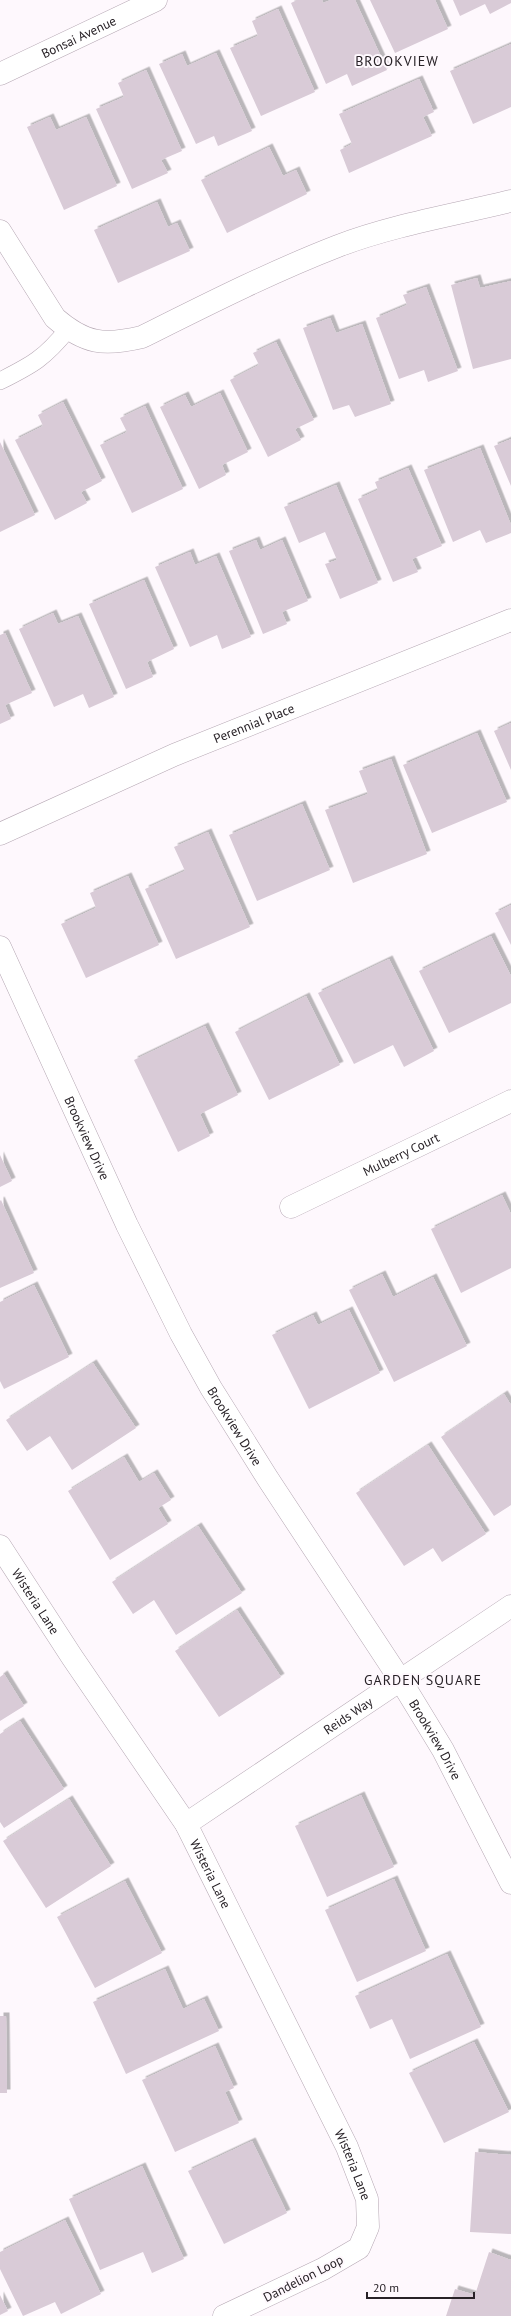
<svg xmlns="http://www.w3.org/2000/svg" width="511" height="2316" font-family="'PT Sans',sans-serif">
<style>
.building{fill:#d9cbd7;filter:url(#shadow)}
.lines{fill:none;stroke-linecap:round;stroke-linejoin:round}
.service-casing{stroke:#b5a7b3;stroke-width:18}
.minor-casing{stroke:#b5a7b3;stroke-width:23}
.service{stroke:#fff;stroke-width:17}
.minor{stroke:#fff;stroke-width:22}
.labels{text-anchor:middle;stroke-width:4;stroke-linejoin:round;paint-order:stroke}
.street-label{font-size:13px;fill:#282227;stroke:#fef8fd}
.neighbourhood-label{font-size:14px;letter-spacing:1px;fill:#282227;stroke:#fef8fd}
</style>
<defs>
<filter id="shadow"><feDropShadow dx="3.5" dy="-3.5" stdDeviation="0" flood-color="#0004"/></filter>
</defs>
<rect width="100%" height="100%" fill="#fef8fd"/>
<path class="building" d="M297 0H322L323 3 331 0H355L387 70 352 86 347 74 326 84 291 3Z
M370 0H435L448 29 395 53Z
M453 0H511V3L490 14 485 4 460 16Z
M278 9 315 92 261 116 230 48 258 36 252 21Z
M511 44V107L473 124 450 71Z
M216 53 252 131 218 146 214 136 196 144 159 64 182 54 187 66Z
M146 70 182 151 161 160 168 173 132 189 96 109 124 97 118 83Z
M419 79 434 112 423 117 432 136 349 173 340 150 352 144 339 114Z
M50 117 56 130 86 117 117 186 64 210 27 127Z
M269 147 283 176 296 170 307 194 227 233 201 180Z
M157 202 168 227 177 223 190 251 118 283 94 230Z
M477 278 480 288 511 281V359L473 369 451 285Z
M426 287 458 371 428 382 424 370 399 379 376 318 407 305 403 295Z
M330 318 336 333 362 324 391 404 355 417 349 405 333 410 303 328Z
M276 342 314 420 295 429 301 440 268 457 230 380 259 365 253 353Z
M220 393 248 452 222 465 226 475 199 489 160 407 185 395 191 407Z
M63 402 102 481 81 492 87 503 55 520 15 440 43 426 38 415Z
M145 406 183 489 132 513 100 445 127 432 120 418Z
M511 439V486L494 446Z
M0 442 35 515 0 532Z
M480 448 511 525V533L486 543 480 530 453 542 424 470Z
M408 468 442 546 412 559 418 572 393 582 358 499 378 490 375 482Z
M336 485 378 583 340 599 325 564 337 560 325 532 299 543 284 507Z
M256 540 260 550 282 540 308 601 282 612 287 624 263 634 229 551Z
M190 552 195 565 216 556 251 637 222 649 217 635 190 647 155 567Z
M144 580 174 649 147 662 153 677 126 689 89 604Z
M53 613 58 624 78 616 114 697 89 708 83 694 54 707 19 629Z
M5 633 32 693 5 705 11 719 0 724V635Z
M511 723V770L494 731Z
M477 733 507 802 432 833 403 765Z
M391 759 427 854 353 883 325 810 368 794 359 771Z
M302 804 330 870 257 901 229 835Z
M208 832 250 927 176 959 145 889 185 871 174 847Z
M128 876 159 945 86 978 61 924 96 908 90 893Z
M511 905V945L495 913Z
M491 936 511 976V1003L449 1033 419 971Z
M389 959 434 1051 404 1067 393 1045 354 1064 318 993Z
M306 996 340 1065 269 1100 235 1032Z
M205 1026 238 1095 200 1114 210 1136 178 1152 134 1060Z
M0 1155 12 1181 0 1187Z
M502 1195 511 1214V1268L461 1293 431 1229Z
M1 1200 34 1273 0 1288V1201Z
M382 1274 393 1297 433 1277 467 1346 394 1382 349 1290Z
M34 1285 69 1357 4 1389 0 1381V1302Z
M349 1310 380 1373 309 1409 272 1335 313 1315 318 1325Z
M93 1363 136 1428 72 1470 50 1436 27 1451 6 1420Z
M504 1394 511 1405V1505L494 1516 441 1437Z
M428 1445 486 1534 442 1562 433 1548 404 1566 356 1493Z
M124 1457 139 1482 154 1473 171 1500 158 1508 168 1524 110 1560 68 1491Z
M198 1526 242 1593 176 1635 154 1600 133 1614 112 1582Z
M237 1610 281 1677 219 1717 175 1651Z
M4 1674 24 1706 0 1721V1677Z
M20 1721 64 1789 4 1828 0 1822V1734Z
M361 1795 394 1867 327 1897 295 1826Z
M69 1799 111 1866 46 1908 3 1841Z
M394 1879 426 1951 357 1982 325 1910Z
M125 1881 162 1953 95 1988 57 1917Z
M447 1954 481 2027 410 2059 392 2019 370 2029 355 1996Z
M165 1969 183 2009 204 1999 219 2031 126 2074 93 2002Z
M0 2016H6L7 2093H0Z
M474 2042 509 2112 444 2143 409 2073Z
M215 2046 234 2088 225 2092 239 2123 175 2152 142 2080Z
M252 2141 287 2213 224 2244 188 2171Z
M475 2152 511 2155V2234L470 2232Z
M142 2166 184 2259 152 2273 143 2252 100 2270 69 2199Z
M65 2220 101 2294 61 2314 55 2302 23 2316 0 2269V2252Z
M489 2252 511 2260V2316H446L455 2289 475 2295Z
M0 2295 8 2311 0 2315Z"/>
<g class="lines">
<defs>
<path id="service" d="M0 381C32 365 45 358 68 329"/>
<g id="minor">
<path id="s1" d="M0 74 156 0"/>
<path d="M0 231 55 318C85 344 104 346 142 337 206 305 271 272 338 246 393 225 454 215 511 201"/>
<path id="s2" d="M0 834 174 755 511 620"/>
<path id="s3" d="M0 947 127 1225 181 1334 211 1388 268 1479 401 1681 443 1750 511 1883"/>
<path id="s4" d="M291 1207 511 1101"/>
<path id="s5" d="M0 1546 72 1657 186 1824 347 2147 367 2199 368 2227 359 2248 323 2269 224 2316"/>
<path id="s6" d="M186 1824 511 1606"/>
</g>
</defs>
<use href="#service" class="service-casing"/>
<use href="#minor" class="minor-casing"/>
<use href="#service" class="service"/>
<use href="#minor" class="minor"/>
</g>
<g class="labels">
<g class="street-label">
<text dy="5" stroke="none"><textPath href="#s1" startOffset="87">Bonsai Avenue</textPath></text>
<text dy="5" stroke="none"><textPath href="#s2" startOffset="277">Perennial Place</textPath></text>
<text dy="5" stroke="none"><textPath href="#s3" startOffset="210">Brookview Drive</textPath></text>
<text dy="5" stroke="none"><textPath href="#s4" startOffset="122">Mulberry Court</textPath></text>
<text dy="5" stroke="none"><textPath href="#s3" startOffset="534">Brookview Drive</textPath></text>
<text dy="5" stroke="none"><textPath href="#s5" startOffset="66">Wisteria Lane</textPath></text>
<text dy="5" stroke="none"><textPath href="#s6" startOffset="195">Reids Way</textPath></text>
<text dy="5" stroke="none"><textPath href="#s3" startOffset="906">Brookview Drive</textPath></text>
<text dy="5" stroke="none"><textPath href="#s5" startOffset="390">Wisteria Lane</textPath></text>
<text dy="5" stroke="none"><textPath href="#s5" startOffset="714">Wisteria Lane</textPath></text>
<text transform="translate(303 2278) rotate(-27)" y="5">Dandelion Loop</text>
</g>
<g class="neighbourhood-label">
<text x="397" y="66">BROOKVIEW</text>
<text x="423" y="1685">GARDEN SQUARE</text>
</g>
</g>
<path d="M367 2292v6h107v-6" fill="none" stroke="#282227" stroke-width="2"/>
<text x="373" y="2292" font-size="12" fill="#282227" stroke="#fef8fd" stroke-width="3" paint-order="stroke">20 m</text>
</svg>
